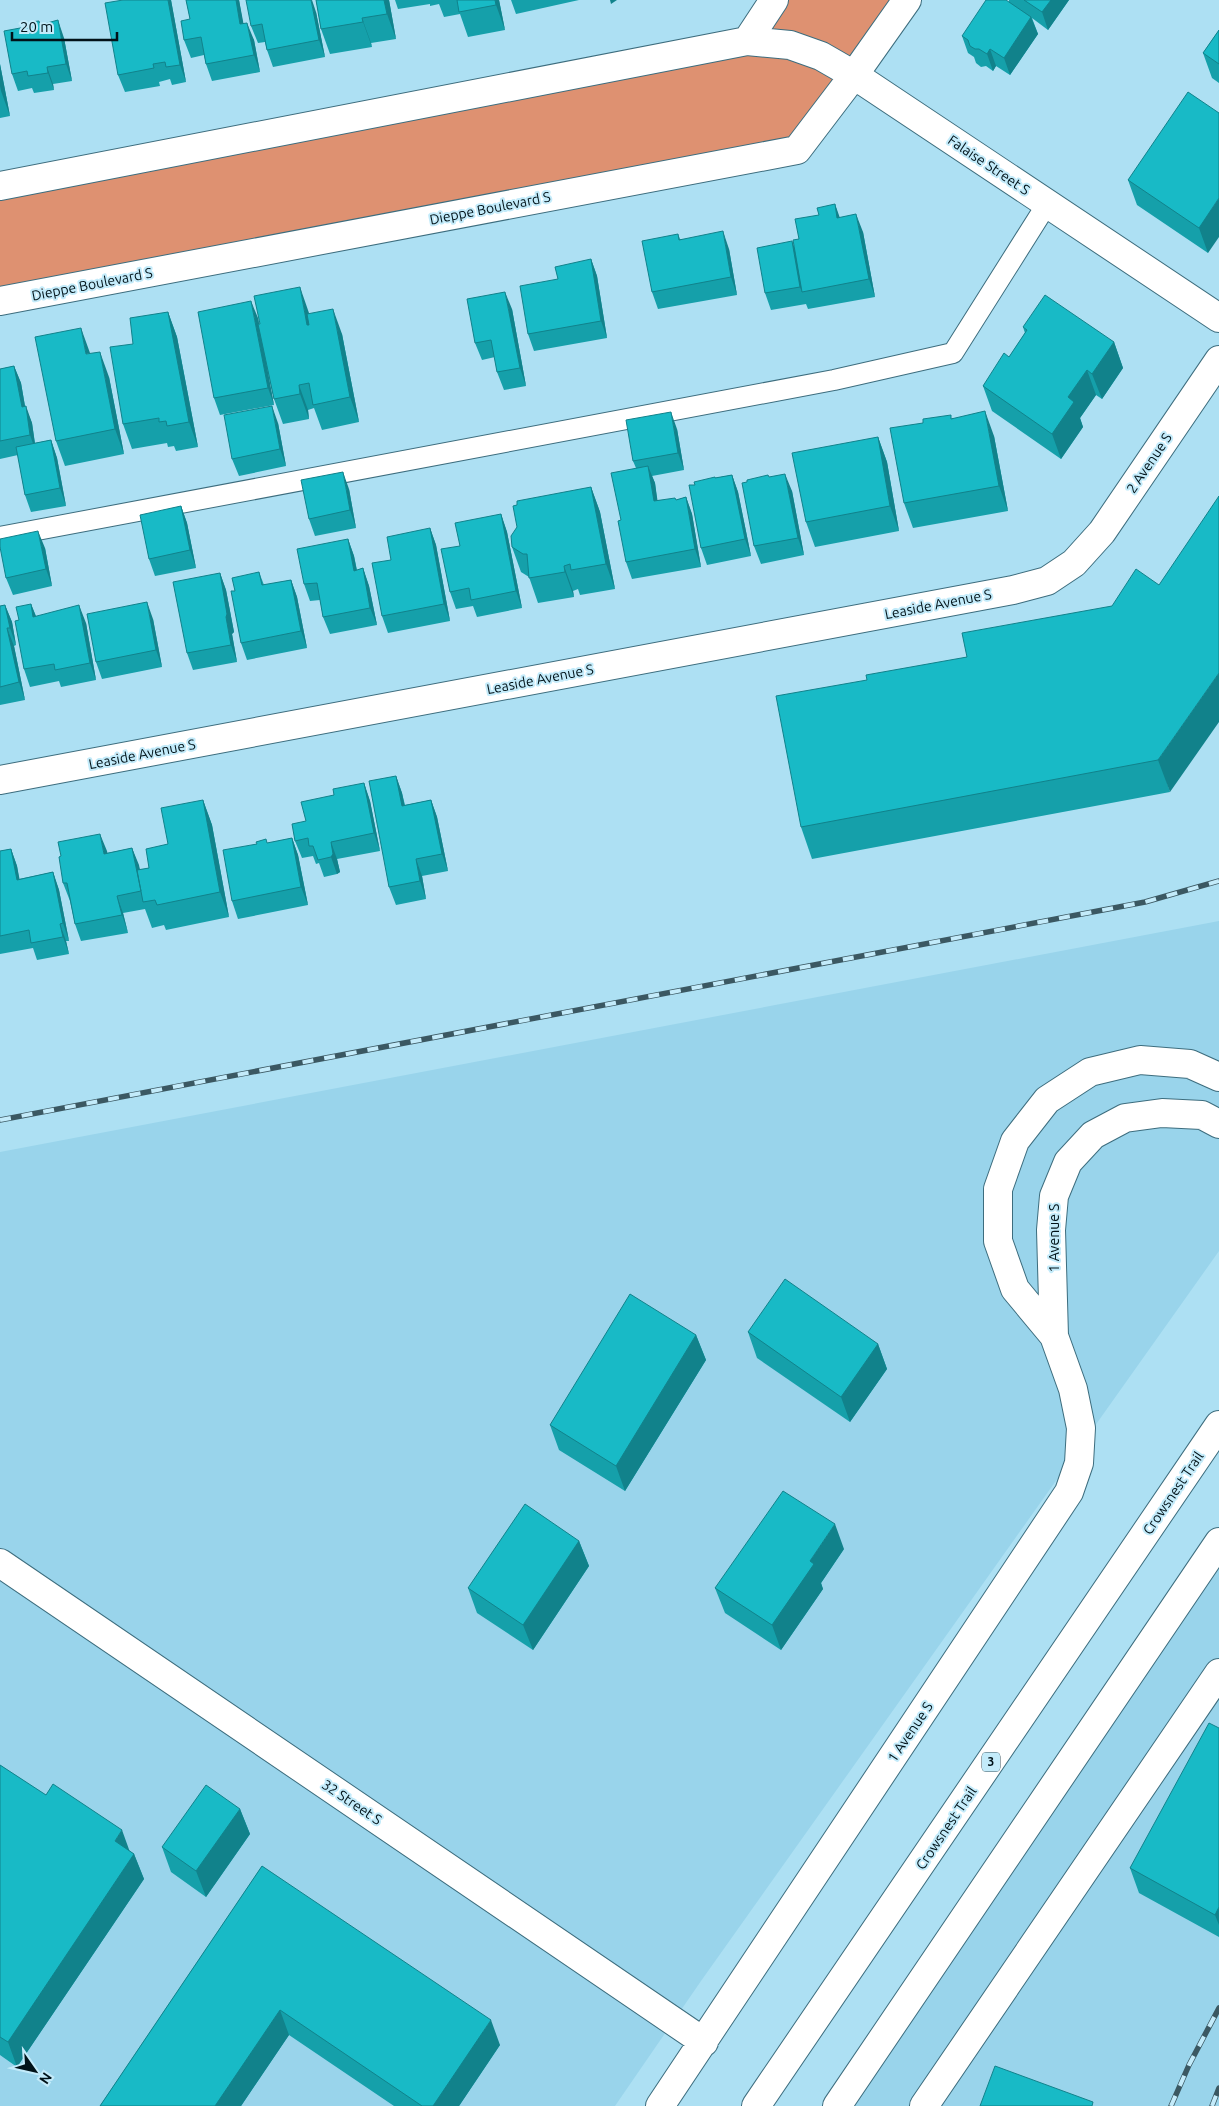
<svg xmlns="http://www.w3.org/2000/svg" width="1219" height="2106" font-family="Ubuntu,sans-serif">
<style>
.built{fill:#99d4eb}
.green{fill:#de9171}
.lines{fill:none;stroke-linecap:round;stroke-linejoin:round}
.lane-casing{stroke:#3d6d7e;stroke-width:22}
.street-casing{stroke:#3d6d7e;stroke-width:30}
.highway-casing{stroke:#3d6d7e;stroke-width:30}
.lane{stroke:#fff;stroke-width:20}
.street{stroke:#fff;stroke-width:28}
.highway{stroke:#fff;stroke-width:28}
.rail-casing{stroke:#3b5862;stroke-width:5.5}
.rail{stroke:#c3ebfa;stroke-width:4;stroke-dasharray:11;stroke-linecap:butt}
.wall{fill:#15a0aa}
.shaded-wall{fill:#11828b}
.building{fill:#18bac6;stroke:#11828b}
.labels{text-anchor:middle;stroke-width:4;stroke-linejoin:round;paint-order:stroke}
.shield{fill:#c3ebfa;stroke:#3b535c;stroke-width:1}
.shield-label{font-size:12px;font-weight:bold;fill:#011218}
.street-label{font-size:14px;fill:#011218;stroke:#c3ebfa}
</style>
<rect width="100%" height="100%" fill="#ade0f3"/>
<path class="built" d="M1219 921V1251L701 1981 615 2106H0V1152Z
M1219 1541V2106H836Z"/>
<path class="green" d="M774 0H907L797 150 0 301V186L747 41Z"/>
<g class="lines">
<defs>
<path id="lane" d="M0 537 834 380 953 353 1047 204"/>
<path id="street" d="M747 41 790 45 821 56 854 75 1219 318
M0 186 747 41 774 0
M0 301 797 150 854 75 907 0
M0 780 1013 590 1047 581 1074 563 1102 532 1219 360
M1054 1336 1015 1289 998 1241V1189L1015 1141 1047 1100 1090 1072 1140 1060 1190 1064 1219 1077
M0 1563 704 2042
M660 2106 1069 1492 1079 1463 1081 1428 1073 1389 1054 1336 1051 1230 1054 1196 1068 1162 1093 1135 1125 1118 1162 1113 1202 1115 1219 1124
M924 2106 1219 1673"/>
<path id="highway" d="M756 2106 1219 1425
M837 2106 1219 1542"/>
</defs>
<use href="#lane" class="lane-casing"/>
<use href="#street" class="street-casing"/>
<use href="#highway" class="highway-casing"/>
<use href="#lane" class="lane"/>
<use href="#street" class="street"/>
<use href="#highway" class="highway"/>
<defs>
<path id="rail" d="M0 1120 1145 902 1219 881
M1171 2106 1189 2065 1219 2008
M1212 2106 1219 2088"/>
</defs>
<use href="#rail" class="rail-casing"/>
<use href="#rail" class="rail"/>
</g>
<path class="wall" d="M123 0H171L186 82 172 85 170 79 159 82 160 86 125 92 118 75Z
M186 0H239L243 24 254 40 260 72 212 81 206 64 204 55 191 58 184 40 190 19Z
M316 0H389L396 39 371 43 372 47 330 54 321 29Z
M395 0H499L505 30 468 37 460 14 444 17 439 4 430 6V4L398 9Z
M511 0H579L516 14Z
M1009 0H1069L1048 30 1032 18 1038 34 1010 75 996 66 993 71 986 66 981 67 976 63 974 57 968 53 962 36 1009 2Z
M316 12 325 57 273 67 267 50 265 42 258 43 251 26Z
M41 24 64 38 72 81 53 84 54 90 34 93 32 88 18 91 12 74Z
M1219 30V83L1212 78 1203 53Z
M0 64 10 116 0 118Z
M1219 113 1208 253 1137 205 1128 180Z
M835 204 839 218 863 232 875 297 808 309 806 304 771 310 765 293 792 241 794 248 799 239 819 215Z
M678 234 680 239 729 249 737 295 658 309 652 292Z
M591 259 597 276 607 338 534 351 528 334 558 279Z
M512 309 526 386 504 390 497 372 495 357 482 360 475 343Z
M168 312 177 337 198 447 176 451 174 446 168 447 167 443 132 449 123 424 133 344Z
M309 314 342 334 359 422 322 430 314 408 308 410 309 419 283 424 274 399 265 360 274 405 220 415 214 398 258 318 259 324Z
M1023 327 1114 342 1123 368 1102 399 1096 395 1080 418 1083 427 1061 459 992 411 983 386 1009 357 1025 333Z
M14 366 21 383 25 406 32 423 35 443 51 440 57 458 66 506 31 512 25 495 18 455 0 459V369Z
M109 377 124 454 65 466 56 441Z
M952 418 994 436 1008 511 913 528 904 503Z
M278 423 286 466 239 476 232 459Z
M677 429 684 470 652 476 655 483 657 500H676L686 497 692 514 701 567 632 579 626 562 636 468 633 461Z
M878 437 887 462 899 531 815 547 806 522Z
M732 475 738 492 751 556 707 565 701 548 695 485 715 478Z
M769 477 792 491 804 555 761 564 754 546Z
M591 487 600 512 615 589 580 595 578 589 573 591 574 597 538 603 529 577 521 572 512 547 517 527Z
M349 489 356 528 315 536 309 519Z
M181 506 187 523 196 568 155 576 149 559Z
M501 514 507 532 522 608 477 617 473 606 456 609 450 592 460 546Z
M430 528 436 545 450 621 388 633 382 616 391 560Z
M348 539 354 556 357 570 363 568 369 586 377 625 330 634 323 617 320 600 310 601 304 584Z
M45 548 52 586 13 595 6 578Z
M259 572 264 585 291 580 297 597 307 648 247 660 241 643 235 591Z
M220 573 226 590 234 632 232 634 237 662 193 670 187 653Z
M31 604 36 616 86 623 96 680 61 687 59 681 30 687 24 669 19 620Z
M5 605 12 622 16 645 14 646 25 700 0 705V606Z
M1112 606 1170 792 812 859 801 827 867 680 967 657Z
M153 619 162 667 102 679 96 662Z
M396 776 402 793 405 805 431 800 437 817 448 871 422 876 426 899 396 905 389 887Z
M364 783 370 801 380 851 337 859 340 872 337 874 324 877 319 863 316 864 313 856 302 858 295 841 306 821 334 795Z
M203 800 212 825 229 917 166 930 164 925 152 928 145 909 123 913 128 933 81 941 75 924 70 901 63 883 107 851V853L132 848 140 870 149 868Z
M292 838 298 855 308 905 238 919 232 901 268 843Z
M11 849 17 866 19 879 53 872 59 890 69 941H66L69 954 37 960 33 948 0 954V851Z
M748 1332 878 1344 887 1369 850 1422 757 1358Z
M696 1335 706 1360 625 1491 559 1450 550 1425Z
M579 1541 589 1566 533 1650 477 1613 468 1588Z
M844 1549 821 1583 823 1589 781 1650 725 1613 715 1588Z
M1219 1728V1937L1139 1893 1130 1868Z
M0 1765 134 1854 144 1879 17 2067 0 2055Z
M240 1809 250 1834 206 1897 171 1872 162 1847Z
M262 1866 500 2045 459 2106H394L289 2035 241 2106H100Z"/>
<path class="shaded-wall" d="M168 0H171L186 82 180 65Z
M236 0H239L247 42 240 24Z
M311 0H312L316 12 325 57 319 40Z
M384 0H389L396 39 387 14Z
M495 0H499L505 30 496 5Z
M610 0H617L611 4Z
M1051 0H1069L1048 30 1042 12Z
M1031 17 1038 34 1010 75 1004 58Z
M362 18 371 43 372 47 363 22Z
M58 20 64 38 72 81 66 64Z
M247 23 254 40 260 72 254 55Z
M990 49 996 66 993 71 987 54Z
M0 64 10 116 1 91 0 86Z
M47 67 53 84 54 90 48 73Z
M1219 198V237L1208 253 1199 228Z
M835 204 841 221 837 218Z
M856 214 863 232 875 297 869 279Z
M723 231 729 249 737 295 731 277Z
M792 241 798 258 802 292 800 287Z
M591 259 597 276 607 338 601 321Z
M300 287 309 313 316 350 307 325Z
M505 292 512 309 526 386 520 368Z
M251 301 258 318 274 405 268 388Z
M333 309 342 334 359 422 350 397Z
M168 312 177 337 198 447 189 422Z
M81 328 90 353 86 354Z
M1114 342 1123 368 1102 399 1092 374Z
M100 352 109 377 124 454 115 429Z
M14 366 21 383 28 424 22 407Z
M1087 370 1096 395 1080 418 1083 427 1061 459 1052 434 1068 397Z
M299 385 308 410 309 419 300 394Z
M26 406 32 423 36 452 30 435Z
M272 406 278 423 286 466 280 449Z
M985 411 994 436 1008 511 999 486Z
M671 412 677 429 684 470 678 453Z
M878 437 887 462 899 531 890 506Z
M51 440 57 458 66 506 60 488Z
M648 466 655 483 660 518 654 501Z
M343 472 349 489 356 528 350 510Z
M785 474 792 491 804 555 798 538Z
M732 475 738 492 751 556 745 539Z
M591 487 600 512 615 589 606 564Z
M686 497 692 514 701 567 695 549Z
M181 506 187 523 196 568 190 550Z
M501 514 507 532 522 608 516 591Z
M430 528 436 545 450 621 444 604Z
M38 531 45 548 52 586 46 569Z
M348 539 354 556 360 588 354 571Z
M564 566 573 591 574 597 565 572Z
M363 568 369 586 377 625 370 608Z
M220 573 226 590 234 632 232 634 237 662 231 645 226 617Z
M291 580 297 597 307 648 301 631Z
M147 602 153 619 162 667 156 650Z
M31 604 38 622 33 617Z
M5 605 12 622 16 645 10 628Z
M79 605 86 623 96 680 90 663Z
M7 628 14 646 25 700 19 682Z
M1219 673V722L1170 792 1158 760Z
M396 776 402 793 408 823 402 806Z
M364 783 370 801 380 851 374 833Z
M203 800 212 825 229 917 220 892Z
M431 800 437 817 448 871 442 854Z
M100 834 107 851 111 871 104 854Z
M292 838 298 855 308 905 301 887Z
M331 842 337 859 340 872 337 874 331 857Z
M132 848 139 865 146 902 141 891Z
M11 849 17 866 23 897 17 880Z
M416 859 422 876 426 899 420 881Z
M53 872 59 890 69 941 63 923Z
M117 896 123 913 128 933 122 915Z
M60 924 66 941 69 954 63 937Z
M696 1335 706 1360 625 1491 616 1466Z
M878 1344 887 1369 850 1422 841 1397Z
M835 1524 844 1549 821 1583 823 1589 781 1650 772 1625 810 1561Z
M579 1541 589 1566 533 1650 523 1625Z
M240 1809 250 1834 206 1897 196 1871Z
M122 1830 131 1855 115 1841Z
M134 1854 144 1879 17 2067 8 2042Z
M1219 1907V1925L1215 1915Z
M280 2010 289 2035 241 2106H215Z
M491 2020 500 2045 459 2106H433Z"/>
<path class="building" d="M123 0H168L180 65 166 67 165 62 153 64 154 68 118 75 105 3Z
M186 0H236L240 24 247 23 254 55 206 64 201 37 184 40 181 21 190 19Z
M246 0H311L319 40 267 50 262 24 251 26Z
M316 0H384L387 14 362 18 363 22 321 29Z
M457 0H495L496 5 459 12Z
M986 0H1006L1031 17 1004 58 990 49 987 54 979 49H975L970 46 968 40 962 36Z
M1024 0H1051L1042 12Z
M58 20 66 64 47 67 48 73 28 76 27 71 12 74 4 31 31 26 30 22 39 21 40 25Z
M1219 30V64L1203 53Z
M1188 92 1219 113V198L1199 228 1128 180Z
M835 204 837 218 856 214 869 279 802 292 793 240 799 239 795 219 819 215 817 208Z
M723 231 731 277 652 292 642 241 678 234 679 240Z
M792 241 800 287 765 293 757 248Z
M591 259 601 321 528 334 520 286 558 279 555 267Z
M300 287 307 325H309L307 314 333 309 350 397 313 405 309 383 299 385 300 394 274 399 258 324H260L254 296Z
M505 292 520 368 497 372 491 340 475 343 467 299Z
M1045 295 1114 342 1092 374 1087 370 1068 397 1074 402 1052 434 983 386 1004 353 1009 357 1027 330 1023 327Z
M251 301 268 388 214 398 198 312Z
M168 312 189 422 167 426 166 421 159 422V418L123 424 110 347 133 344 130 318Z
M81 328 86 354 100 352 115 429 56 441 35 337Z
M14 366 22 407 26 406 30 435 0 441V369Z
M272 406 280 449 232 459 224 415Z
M985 411 999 486 904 503 890 428 923 423V419L951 415V419Z
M671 412 678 453 633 461 626 420Z
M878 437 890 506 806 522 792 453Z
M51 440 60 488 25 495 16 447Z
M648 466 654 501 675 498 676 500 686 497 695 549 626 562 618 521 621 520 611 473Z
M343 472 350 510 309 519 301 480Z
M785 474 798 538 754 546 742 483 747 482V480L768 475 769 477Z
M732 475 745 539 701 548 689 485H695L694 482 715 477V478Z
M591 487 606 564 571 570 570 564 564 566 565 572 529 578 527 554H523L512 547 511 536 517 527 513 506 517 505V501Z
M1219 496V673L1158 760 801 827 776 696 867 680 866 675 967 657 962 633 1112 606 1136 569 1159 585Z
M181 506 190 550 149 559 140 515Z
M501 514 516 591 471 600 469 588 450 592 441 549 460 546 455 523Z
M430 528 444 604 382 616 372 563 391 560 387 537Z
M38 531 46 569 6 578 0 547V539Z
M348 539 354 571 363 568 370 608 323 617 317 583 304 584 297 549Z
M259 572 262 585 291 580 301 631 241 643 231 591H235L232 578Z
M220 573 227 614 226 617 231 645 187 653 173 582Z
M147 602 156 650 96 662 87 614Z
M31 604 33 617 79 605 90 663 55 670 54 664 24 669 15 621 19 620 16 607Z
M5 605 10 628H7L19 682 0 687V606Z
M396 776 402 806 431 800 442 854 416 859 420 881 389 887 369 781Z
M364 783 374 833 331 842 333 854 331 857 318 860 313 846H309L308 838 295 841 292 824 306 821 301 802 334 795 333 789Z
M203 800 220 892 157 905 155 900 143 902 137 870 149 868 146 849 168 844 161 808Z
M100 834 104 854 132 848 141 891 117 896 122 915 75 924 67 883H63L59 857 61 856 58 842Z
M292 838 301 887 232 901 223 850 257 844 256 842 266 839 267 843Z
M11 849 17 880 53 872 63 923 60 924 63 937 31 943 29 930 0 936V851Z
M785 1279 878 1344 841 1397 748 1332Z
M630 1294 696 1335 616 1466 550 1425Z
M783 1491 835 1524 810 1561 814 1564 772 1625 715 1588Z
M525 1504 579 1541 523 1625 468 1588Z
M1209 1723 1219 1728V1907L1215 1915 1130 1868Z
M0 1765 46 1795 53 1784 122 1830 115 1841 134 1854 8 2042 0 2037Z
M206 1785 240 1809 196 1871 162 1847Z
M262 1866 491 2020 433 2106H422L280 2010 215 2106H100Z
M995 2066 1093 2102 1092 2106H980Z"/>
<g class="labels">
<rect class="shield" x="982" y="1752.5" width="18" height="19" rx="4"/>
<g class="shield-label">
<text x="991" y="1766">3</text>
</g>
<g class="street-label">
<text transform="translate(989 165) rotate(34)" y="5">Falaise Street S</text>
<text transform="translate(490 208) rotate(-11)" y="5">Dieppe Boulevard S</text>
<text transform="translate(92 284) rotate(-11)" y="5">Dieppe Boulevard S</text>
<text transform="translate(1149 463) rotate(-56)" y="5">2 Avenue S</text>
<text transform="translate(938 604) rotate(-11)" y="5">Leaside Avenue S</text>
<text transform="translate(540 679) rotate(-11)" y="5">Leaside Avenue S</text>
<text transform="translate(142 754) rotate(-11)" y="5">Leaside Avenue S</text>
<text transform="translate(1054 1238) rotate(-90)" y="5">1 Avenue S</text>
<text transform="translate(1173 1493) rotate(-56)" y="5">Crowsnest Trail</text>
<text transform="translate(910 1732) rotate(-56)" y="5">1 Avenue S</text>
<text transform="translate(352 1802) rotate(34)" y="5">32 Street S</text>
<text transform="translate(946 1828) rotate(-56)" y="5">Crowsnest Trail</text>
</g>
</g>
<g transform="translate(35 2071) rotate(124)" stroke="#c3ebfa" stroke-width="4" paint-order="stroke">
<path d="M0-4L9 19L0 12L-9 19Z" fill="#011218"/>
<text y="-8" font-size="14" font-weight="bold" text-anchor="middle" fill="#011218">N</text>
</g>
<path d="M12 32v8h105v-8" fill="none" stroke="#011218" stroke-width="2.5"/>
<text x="20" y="32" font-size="15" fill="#011218" stroke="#c3ebfa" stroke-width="4" paint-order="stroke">20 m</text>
</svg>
